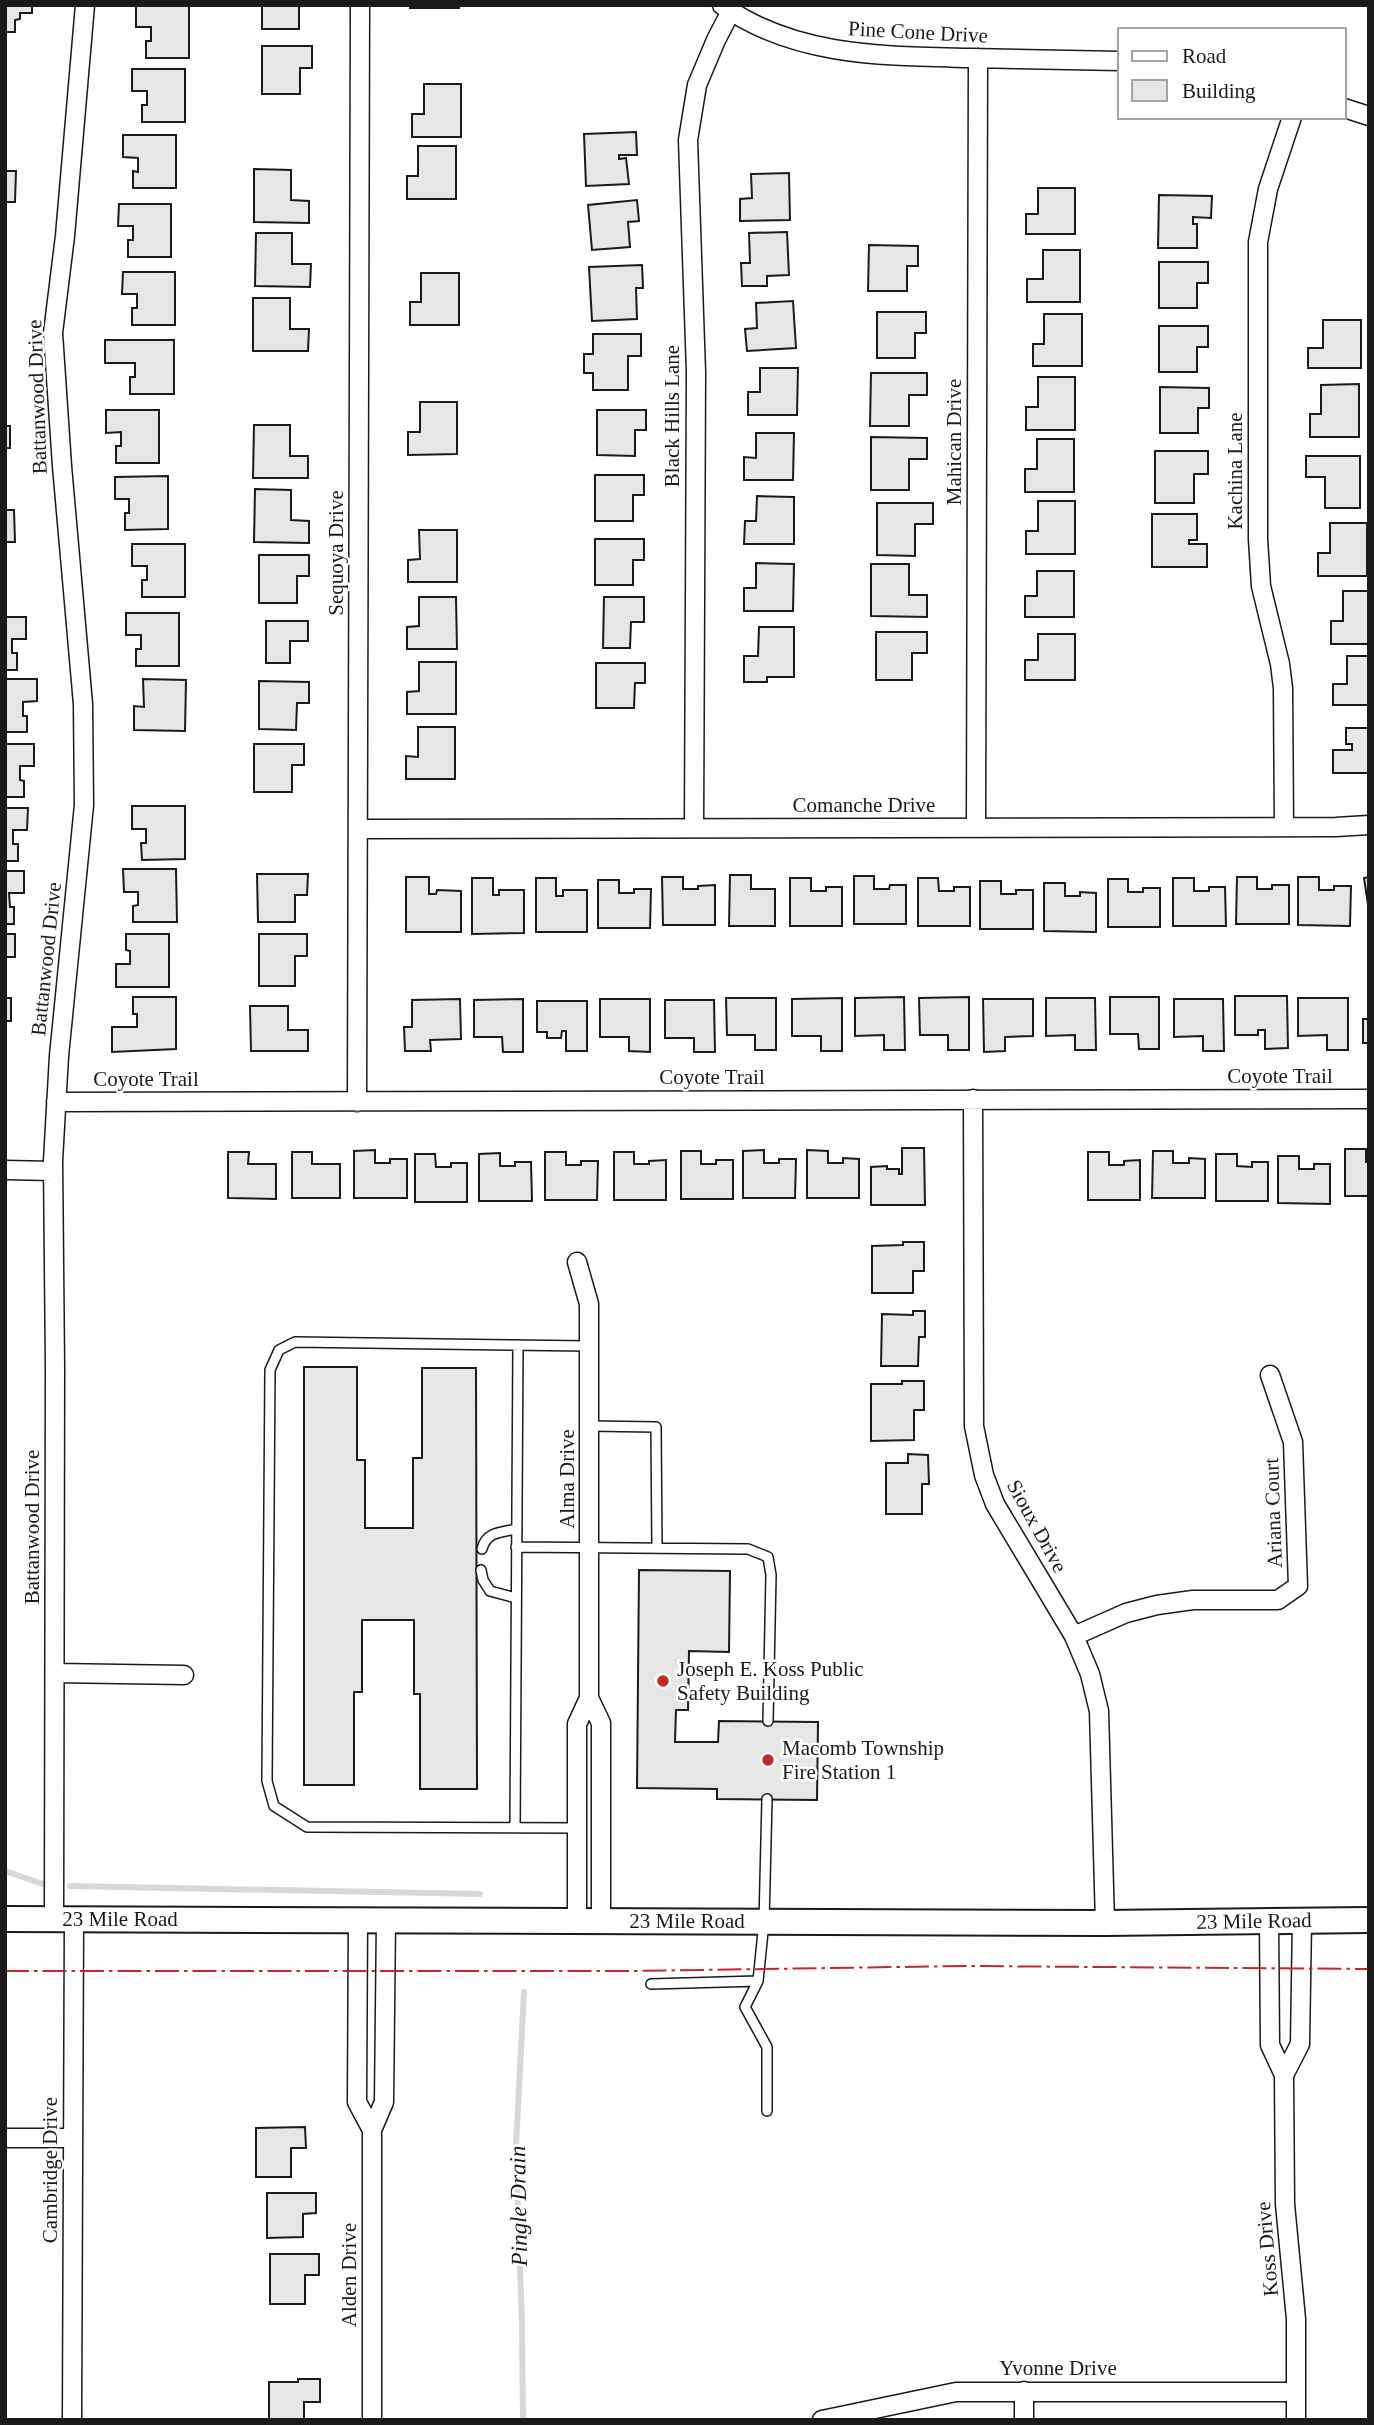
<svg xmlns="http://www.w3.org/2000/svg" width="1374" height="2425" font-family="Georgia,serif">
<style>
.lines{fill:none;stroke-linecap:round;stroke-linejoin:round}
.stream{stroke:#d7d7d7;stroke-width:6}
.building{fill:#e6e6e6;stroke:#1a1a1a;stroke-width:2}
.lane-casing{stroke:#1a1a1a;stroke-width:12}
.street-casing{stroke:#1a1a1a;stroke-width:21}
.secondary-casing{stroke:#1a1a1a;stroke-width:28}
.lane{stroke:#fff;stroke-width:9}
.street{stroke:#fff;stroke-width:18}
.secondary{stroke:#fff;stroke-width:24}
.power{stroke:#c62828;stroke-width:2;stroke-dasharray:24 5 3.5 5;stroke-linecap:butt}
.poi-dot{fill:#c62828;stroke:#fff;stroke-width:2.5}
.labels{text-anchor:middle;stroke-width:5;stroke-linejoin:round;paint-order:stroke}
.street-label{font-size:21px;fill:#1a1a1a;stroke:#fff}
.poi-label{font-size:21px;fill:#1a1a1a;stroke:#fff;text-anchor:start}
.water-label{font-size:23px;font-style:italic;fill:#1a1a1a;stroke:#fff}
</style>
<rect width="100%" height="100%" fill="#fff"/>
<g class="lines">
<path class="stream" d="M5 1871 46 1885
M70 1886 480 1894
M523 2420 522 2326 516 2146 524 1992"/>
</g>
<path class="building" d="M5 5H32V13H20V19L15 20V32H5Z
M136 5H189V58H146V41H151V27H136Z
M262 5H299V29H262Z
M410 5H459V8H410Z
M262 46H312V68H300V94H262Z
M132 69H185V122H142V105H147V91H132Z
M424 84H461V137H412V114H424Z
M636 132 637 155H619V159L626 158 629 184 586 186 584 134Z
M123 135H176V188H133V171L138 172V158L123 157Z
M418 146H456V199H407V176H418Z
M254 169 291 170V200L309 201V223L254 222Z
M5 171H16L15 202H5Z
M789 173 790 220 740 221V199L752 198 751 174Z
M1038 188H1075V234H1026V214H1038Z
M1159 195 1212 196 1211 218 1193 217V224H1197V248H1158Z
M637 200 639 221 628 222 630 247 592 250 588 205Z
M119 204H171V257H128V240H133V226H118Z
M787 232 789 275 767 276V286H742L741 263H750L749 233Z
M256 233H292V264H311L310 287 255 286Z
M869 245 918 246V266H907V291H868Z
M1043 250H1080V302H1027V279H1043Z
M1159 262H1208V283H1197V308H1159Z
M642 265 643 288H636L637 319 592 321 589 267Z
M123 272H175V325H132V308H137V294H122Z
M421 273H459V325H410V302H421Z
M253 298H290V329H309L308 351H253Z
M793 301 796 348 747 351 745 329 757 328 756 303Z
M877 312H926V333H915V358H877Z
M1044 314H1082V366H1033V344H1044Z
M1323 320H1361V368H1308V348H1323Z
M1159 326H1208V347H1197V372H1159Z
M593 334H641V356H628V390H593V373H584V354H593Z
M105 340H174V394H130V377H135V363H105Z
M760 368H798L797 415H748V392H760Z
M871 373H927V395H909V426H870Z
M1038 377H1075V430H1026V407H1038Z
M1359 384V437H1310V414H1321V385Z
M1160 387 1209 388V408H1198V433H1160Z
M420 402H457V454L408 455V432H420Z
M106 410H159V463H116V446H121V432L106 433Z
M597 410H646V430H635V456L597 455Z
M254 425H290V456H308V478H253Z
M5 426H10V448H5Z
M756 433H794L793 480H744V457L756 458Z
M871 437 927 438V459H909V490H871Z
M1037 439H1074V492H1025V469H1037Z
M1155 451H1208V474H1194V503H1155Z
M1306 456H1360V508H1325V477H1306Z
M595 475H644V495H633V521H595Z
M168 476V529L125 530V513H129V499H115V477Z
M255 489 291 490V520L309 521V543L254 542Z
M757 496 794 497V544H744L745 521H756Z
M1038 501H1075V554H1026V531H1038Z
M877 503H933V524H915V556L877 555Z
M5 510H14L15 542H5Z
M1152 514H1197V540H1189V544H1207V567H1152Z
M1330 523H1367V576H1318V553H1330Z
M419 530H457V582H408V560L420 559Z
M595 539H644V560H633V585H595Z
M132 544H185V597H142V580H147V566H132Z
M259 555H309V576H297V603H259Z
M756 563 794 564 793 611H744V588H756Z
M871 564H909V595H927V617L871 616Z
M1037 571H1074V617H1025V596H1037Z
M1343 591H1369V644H1331V621H1343Z
M419 597H456L457 649H407V627L419 626Z
M604 597H644V622H631L630 648H603Z
M126 613H179V666H136V649H141V635H126Z
M5 617H26V639H12V653H17V670H5Z
M266 621H308V641H290V663H266Z
M759 627H794V677H767V682H744V656H758Z
M876 632H927V653H912V680H876Z
M1038 634H1075V680H1025V660H1038Z
M1347 656H1369V705H1333V684H1347Z
M419 662H456V714H407V692L419 691Z
M596 663H645V683H635L634 708H596Z
M5 679H37V701L23 702V716H27V732H5Z
M143 679 186 680 185 731 134 730V706L144 707Z
M259 681 309 682V703H297L296 730 259 729Z
M418 727H455V779H406V756L418 757Z
M1346 728H1369V773H1333V750H1352V744H1346Z
M5 744H34V766H20V780L24 781V797H5Z
M254 744H304V765H292V792H254Z
M132 806H185V859L142 860 141 843H146V829H132Z
M5 808H28L27 830H13V844H18V861H5Z
M123 869H176L177 922H133V906L138 905V892H124Z
M5 871H24V893H9L10 907H14V924H5Z
M257 874H308L307 895H295V922H258Z
M730 875H751V889H775V926H729Z
M854 876H874V889H889L890 885H906V924H854Z
M406 877H429V894H436L437 890 461 891V932H406Z
M662 877H683V889H698V886L715 885V925H663Z
M1237 877H1257V889H1272V885H1289V924H1236Z
M1298 877H1319V890H1334V886H1351L1350 926 1298 925Z
M1369 877V911L1364 878Z
M472 878H493V895H499V890H524V933L472 934Z
M536 878H556V896H563V890H587V932H536Z
M790 878H811V891H826V887H842V926H790Z
M918 878H938L939 891H954V887H970V926H918Z
M1173 878H1194V891H1209V887H1225L1226 926H1173Z
M1108 879H1128V892H1143V888H1160V927H1108Z
M598 880H619V893H634V889H651L650 928H598Z
M980 881H1001V894H1016V890H1033V929H980Z
M1044 883H1065V896H1080V892L1096 893V932L1044 931Z
M5 934H15V957H5Z
M126 934H169V987H116V964H130V951L126 950Z
M259 934H307V956H295V986H259Z
M1235 996H1287L1288 1048 1265 1049V1030H1258V1035H1235Z
M133 997H176V1049L112 1052V1027H137V1014H133Z
M904 997 905 1050H884V1035L855 1036V998Z
M969 997V1050H948V1035H920L919 998Z
M1110 997H1159V1049H1139L1138 1034H1110Z
M5 998H11V1021H5Z
M726 998H776V1050H755V1035H727Z
M842 998V1051H821V1036H792V999Z
M1046 998H1095L1096 1050H1075V1035L1046 1036Z
M1298 998H1348V1050H1327V1035L1298 1036Z
M460 999 461 1039 430 1040 431 1051H405L404 1027H412V1000Z
M523 999V1052H503L502 1037H474V1000Z
M600 999H650V1052L629 1051V1037H600Z
M983 999H1033V1036L1005 1037V1051L984 1052Z
M1174 999H1223L1224 1051H1203V1036L1174 1037Z
M665 1000H714L715 1052H694V1038H665Z
M537 1001H587V1051H566V1031H562L561 1038H547V1032H537Z
M250 1006H288V1030H308V1051H251Z
M1363 1019H1369V1043H1363Z
M902 1148H924L925 1205H871V1167L887 1166V1169H899V1174H902Z
M1345 1149H1366V1162H1369V1196H1345Z
M375 1150V1163H390V1159H407V1198H354V1151Z
M764 1150V1163H779V1159H796L795 1198H743V1151Z
M807 1150 828 1151V1163H843V1158L859 1159V1198H807Z
M681 1151H701V1164H716V1160H733V1199H681Z
M1153 1151H1173V1163H1189V1158L1205 1159V1198H1152Z
M228 1152H249L248 1164H276V1199L228 1198Z
M292 1152H312V1164H340V1198H292Z
M545 1152H566V1165H581V1161H598L597 1200H545Z
M614 1152H634V1164H649V1161L666 1160V1200H614Z
M1088 1152H1109V1165H1124V1161L1140 1160V1200H1088Z
M500 1153V1166H515V1162H531L532 1201H479V1154Z
M415 1154H435L436 1167H451V1163H467V1202H415Z
M1216 1154H1237V1166L1252 1167V1162H1268V1201H1216Z
M1278 1156H1299V1169H1314V1164H1330V1204L1278 1203Z
M903 1242H924V1271H913V1293H872V1246L903 1245Z
M913 1311H925V1337H919L918 1366H881L882 1314 913 1315Z
M304 1367H357V1460H365V1528H413V1458H422V1368H476L477 1789H420V1694H414V1620H362V1692H354V1785H304Z
M902 1381H924V1410H914V1440L871 1441V1384H902Z
M908 1454 928 1455 929 1484H922V1514H886V1463H908Z
M639 1570 730 1571 729 1652 689 1651 688 1710H676L675 1742H718L719 1721 818 1722 817 1800 717 1799V1789L637 1788Z
M305 2127 306 2148H291V2177H256V2128Z
M267 2193H316V2213L303 2214V2237L267 2238Z
M270 2254H319V2275H305V2304H270Z
M298 2379H320V2402H304V2420H269V2382H298Z"/>
<g class="lines">
<defs>
<path id="lane" d="M589 1426 656 1427 657 1548
M516 1547 748 1549 768 1557 771 1575 768 1721
M482 1549C486 1532 501 1532 517 1529
M481 1570 483 1580 490 1591 516 1598
M515 1828 518 1345
M577 1828 307 1827 274 1806 267 1781 270 1370 279 1350 295 1342 589 1346
M651 1984 758 1981
M767 2111V2047L745 2007 758 1981 764 1922 767 1799"/>
<path id="street" d="M722 5C794 57 885 56 970 58 1020 59 1070 60 1120 61
M1344 108 1369 116
M976 827 978 58
M1284 827 1283 688 1280 664 1261 586 1258 539V242L1268 189 1292 117
M694 828 696 372 688 140 697 85 716 40 731 11
M359 829 1336 827 1369 825
M973 1099 974 1426 984 1475 995 1504 1074 1636 1090 1674 1099 1711 1105 1923
M56 1102 1369 1099
M357 1102 360 5
M5 1170 53 1171
M577 1262 589 1304V1698L601 1723V1921
M1074 1636 1126 1613 1157 1605 1193 1600H1278L1298 1586 1293 1442 1270 1375
M55 1673 184 1675
M54 1919 55 1367 53 1161 59 1056 84 805 83 704 62 466 53 333 65 236 85 5
M358 1919 357 2102 372 2130
M577 1921V1724L589 1698
M1269 1921 1270 2045 1284 2075 1285 2204 1296 2319V2420
M1284 2075 1300 2044 1302 1921
M5 2138H73
M72 2420 74 1919
M372 2420V2130L384 2102 386 1919
M822 2420 956 2392H1296
M1024 2420V2391"/>
<path id="secondary" d="M5 1919 1105 1923 1369 1920"/>
</defs>
<use href="#lane" class="lane-casing"/>
<use href="#street" class="street-casing"/>
<use href="#secondary" class="secondary-casing"/>
<use href="#lane" class="lane"/>
<use href="#street" class="street"/>
<use href="#secondary" class="secondary"/>
<path class="power" d="M5 1971H633L965 1966 1369 1969"/>
</g>
<g class="poi-dot">
<circle cx="663" cy="1681" r="7"/>
<circle cx="768" cy="1760" r="7"/>
</g>
<g class="labels">
<g class="street-label">
<text transform="translate(918 32) rotate(3)" y="7">Pine Cone Drive</text>
<text transform="translate(37 397) rotate(-92)" y="7">Battanwood Drive</text>
<text transform="translate(672 416) rotate(-90)" y="7">Black Hills Lane</text>
<text transform="translate(954 442) rotate(-90)" y="7">Mahican Drive</text>
<text transform="translate(1235 471) rotate(-90)" y="7">Kachina Lane</text>
<text transform="translate(336 553) rotate(-90)" y="7">Sequoya Drive</text>
<text x="864" y="812">Comanche Drive</text>
<text transform="translate(46 959) rotate(-84)" y="7">Battanwood Drive</text>
<text x="1280" y="1083">Coyote Trail</text>
<text x="712" y="1084">Coyote Trail</text>
<text x="146" y="1086">Coyote Trail</text>
<text transform="translate(567 1479) rotate(-90)" y="7">Alma Drive</text>
<text transform="translate(1273 1513) rotate(-92)" y="7">Ariana Court</text>
<text transform="translate(1037 1526) rotate(61)" y="7">Sioux Drive</text>
<text transform="translate(32 1527) rotate(-90)" y="7">Battanwood Drive</text>
<text x="120" y="1926">23 Mile Road</text>
<text x="687" y="1928">23 Mile Road</text>
<text transform="translate(1254 1921) rotate(-1)" y="7">23 Mile Road</text>
<text transform="translate(50 2170) rotate(-90)" y="7">Cambridge Drive</text>
<text transform="translate(1267 2249) rotate(-95)" y="7">Koss Drive</text>
<text transform="translate(349 2275) rotate(-90)" y="7">Alden Drive</text>
<text x="1058" y="2375">Yvonne Drive</text>
</g>
<g class="poi-label">
<text x="677" y="1676">Joseph E. Koss Public<tspan x="677" dy="24">Safety Building</tspan></text>
<text x="782" y="1755">Macomb Township<tspan x="782" dy="24">Fire Station 1</tspan></text>
</g>
<g class="water-label">
<text transform="translate(518 2206) rotate(-91)" y="8">Pingle Drain</text>
</g>
</g>
<rect width="1374" height="2425" fill="none" stroke="#1a1a1a" stroke-width="14"/>
<rect x="1118" y="28" width="228" height="91" fill="#ffffff" stroke="#a3a3a3" stroke-width="2"/>
<rect x="1132" y="51" width="35" height="10" fill="#ffffff" stroke="#a3a3a3" stroke-width="2"/>
<text x="1182" y="63" font-size="21" fill="#1a1a1a">Road</text>
<rect x="1132" y="80" width="35" height="21" fill="#e6e6e6" stroke="#a3a3a3" stroke-width="2"/>
<text x="1182" y="98" font-size="21" fill="#1a1a1a">Building</text>
</svg>
